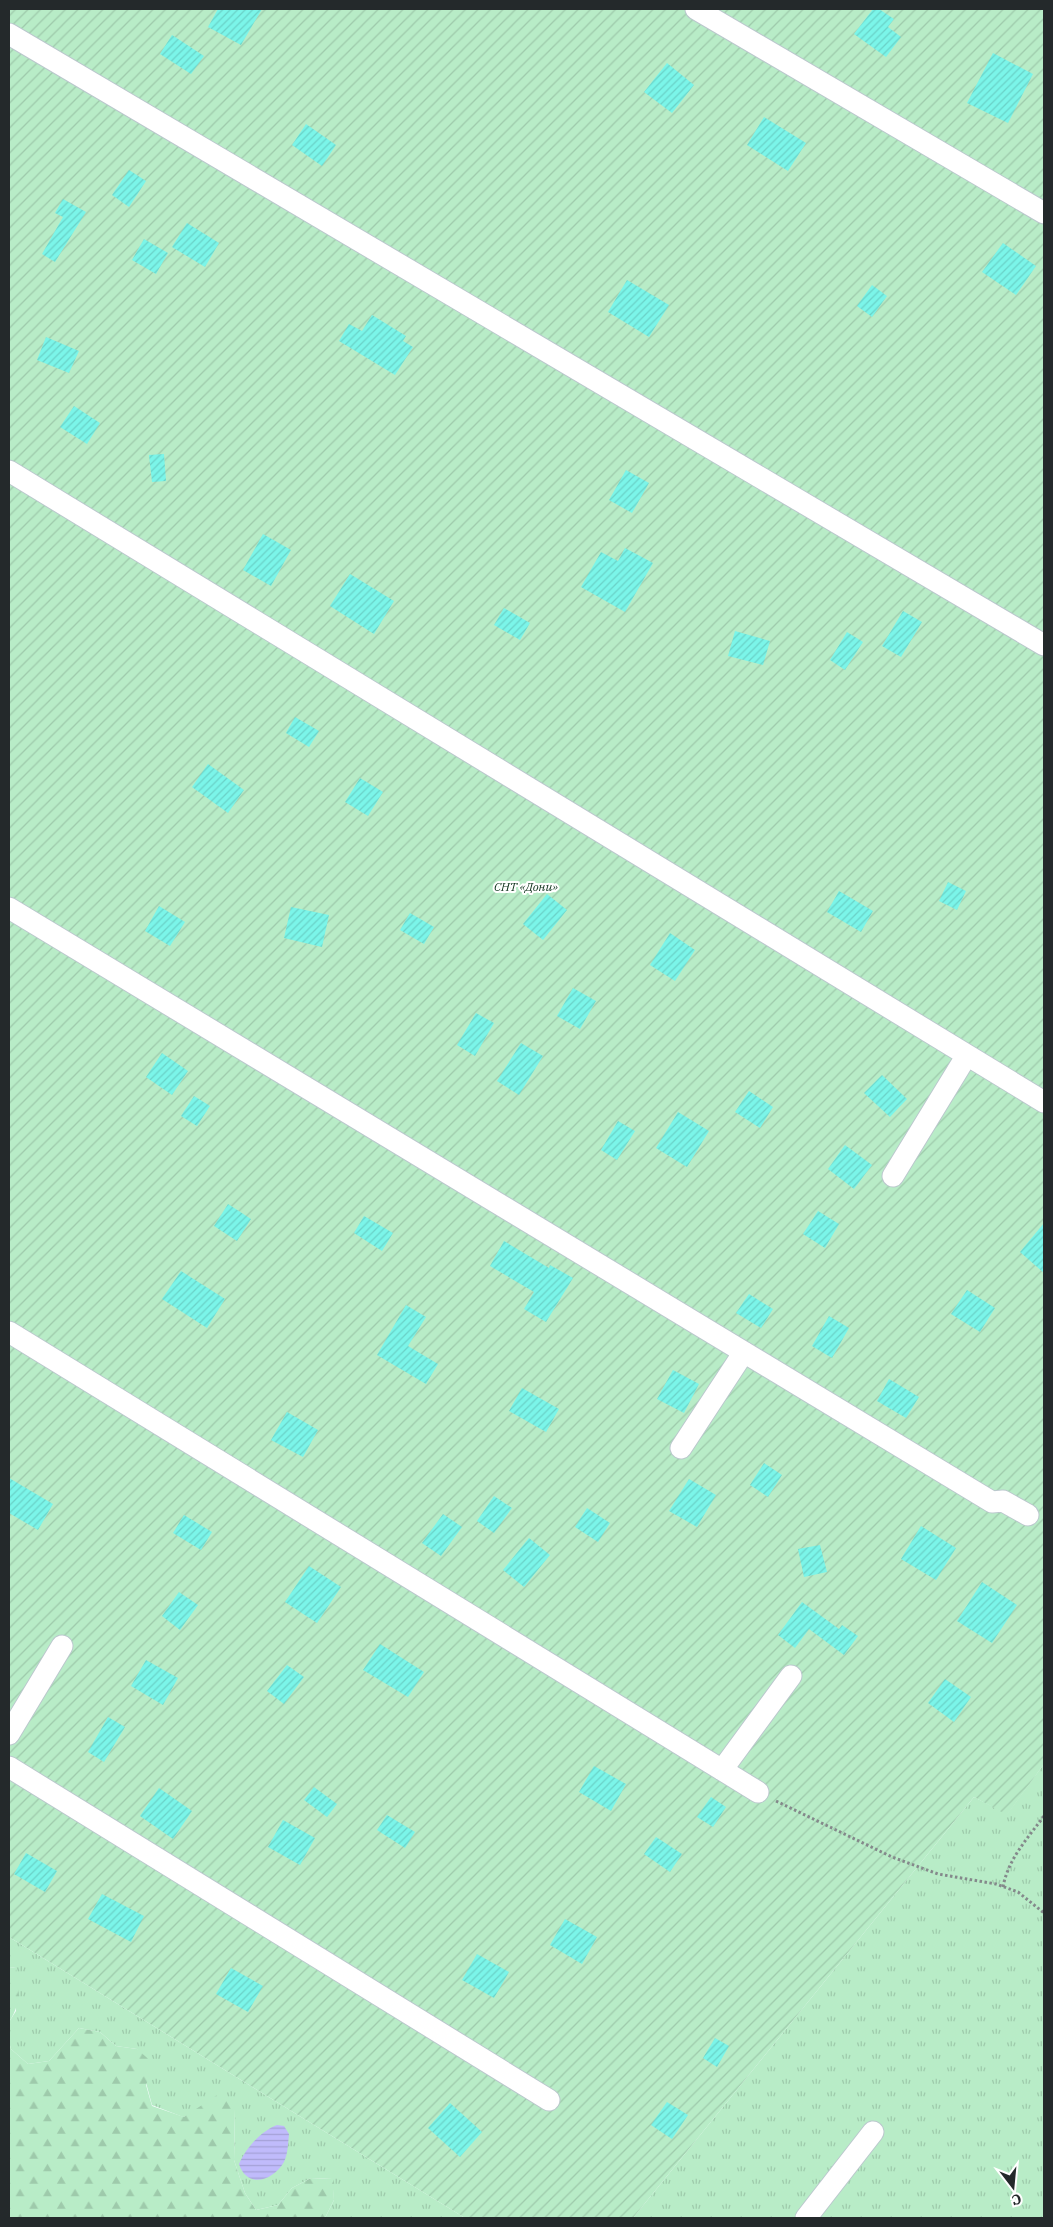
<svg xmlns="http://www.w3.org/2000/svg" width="1053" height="2227" font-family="'IBM Plex Serif',serif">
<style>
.grass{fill:url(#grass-tufts)}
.forest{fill:url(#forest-firs)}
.garden{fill:url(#garden-furrows)}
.water{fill:url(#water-rules)}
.building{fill:url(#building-hatch)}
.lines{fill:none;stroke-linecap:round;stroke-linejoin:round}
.minor-casing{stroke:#bbc8cd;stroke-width:23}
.path{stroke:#84898b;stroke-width:3;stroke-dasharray:2.5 2.5;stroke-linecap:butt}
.minor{stroke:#fff;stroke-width:21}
.labels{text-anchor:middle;stroke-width:4;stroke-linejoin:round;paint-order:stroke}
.park-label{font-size:12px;font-style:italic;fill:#0f321c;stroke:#fff}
</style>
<defs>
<pattern id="grass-tufts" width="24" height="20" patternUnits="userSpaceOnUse" patternTransform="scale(1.25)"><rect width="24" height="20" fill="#b8ecc7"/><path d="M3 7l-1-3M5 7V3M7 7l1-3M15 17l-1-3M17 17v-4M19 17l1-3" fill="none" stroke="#9ecaab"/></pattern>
<pattern id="forest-firs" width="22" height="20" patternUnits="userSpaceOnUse" patternTransform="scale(1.25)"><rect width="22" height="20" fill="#b8ecc7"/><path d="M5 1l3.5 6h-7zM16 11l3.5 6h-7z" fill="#9ecaab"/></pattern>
<pattern id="garden-furrows" width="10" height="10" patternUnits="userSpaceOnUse" patternTransform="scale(1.25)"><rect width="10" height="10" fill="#b8ecc7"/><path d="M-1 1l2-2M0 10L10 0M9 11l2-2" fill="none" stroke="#9ecaab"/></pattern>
<pattern id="water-rules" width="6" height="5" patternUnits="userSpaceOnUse" patternTransform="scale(1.25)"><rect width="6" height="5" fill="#c0bbfb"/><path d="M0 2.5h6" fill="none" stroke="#a5a1d7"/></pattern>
<pattern id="building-hatch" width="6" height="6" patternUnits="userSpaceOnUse" patternTransform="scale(1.25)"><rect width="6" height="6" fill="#7bf5e9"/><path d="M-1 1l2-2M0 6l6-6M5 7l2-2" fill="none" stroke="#6ad2c8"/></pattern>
</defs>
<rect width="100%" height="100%" fill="#f6fcfe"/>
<path class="grass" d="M1044 1764V2218H633L974 1797 1007 1814Z
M9 1937 465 2218H325L334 2200 332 2179 311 2178 292 2188 278 2205 256 2210 245 2193 234 2160 235 2109 183 2117 152 2105 137 2049 116 2046 100 2032 79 2028 49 2061 28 2064 11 2049 9 2042V2022L16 2011V1968L9 1967Z"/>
<path class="forest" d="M9 1967 16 1968C20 1988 21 2004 9 2022Z
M79 2028 100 2032 116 2046 137 2049 154 2064 146 2085 152 2106 184 2117 220 2093 235 2109 234 2160 245 2193 256 2210 278 2205 292 2188 311 2178 333 2179 334 2200 325 2218H9V2042L11 2049 28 2064 49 2061Z"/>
<path class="garden" d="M9 9H1044V1764L1007 1815 974 1797 633 2218H465L9 1937Z"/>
<path class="water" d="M277 2125 284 2126 289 2134C288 2143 288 2154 284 2162 273 2181 247 2189 239 2164 246 2148 261 2131 277 2125Z"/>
<path class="building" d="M218 9H262L241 45 208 27Z
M873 9H879L894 19 888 27 901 37 886 57 854 34Z
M172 35 204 56 191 74 160 54Z
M993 53 1033 74 1008 123 967 103Z
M667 63 694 85 672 113 644 92Z
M764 117 806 143 788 171 747 145Z
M306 124 336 145 322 166 292 145Z
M129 170 146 181 129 207 112 195Z
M63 199 86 212 55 262 42 254 63 217 55 213Z
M187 223 219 243 205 267 172 247Z
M144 239 168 253 156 274 132 260Z
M1003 243 1036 266 1016 295 982 272Z
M627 280 669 305 649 337 608 312Z
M872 285 887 296 872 317 857 306Z
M372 315 406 336 403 341 413 347 395 375 339 341 349 324 362 331Z
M46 337 79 351 69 373 37 360Z
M74 406 100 423 87 444 60 427Z
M164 454 166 481 152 482 149 455Z
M626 470 649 483 632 513 609 500Z
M263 534 291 550 271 586 243 570Z
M625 548 653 563 625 612 581 587 601 552 618 561Z
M350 574 394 601 374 634 330 606Z
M504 608 530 623 520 640 494 625Z
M903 611 922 622 901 657 882 646Z
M735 631 770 641 763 665 728 656Z
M847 632 863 642 845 670 830 660Z
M295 717 319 731 309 747 286 733Z
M208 764 244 790 228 813 192 787Z
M360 778 383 792 368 816 345 802Z
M948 882 966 891 957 910 939 901Z
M839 891 873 911 861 932 827 912Z
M547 894 567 910 543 940 523 924Z
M159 906 185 922 170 946 145 931Z
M291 907 329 915 322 947 284 938Z
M410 913 434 927 424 944 400 930Z
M670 933 695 950 675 981 650 965Z
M573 988 596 1001 580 1029 557 1016Z
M476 1013 494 1023 475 1056 457 1045Z
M521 1043 543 1056 519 1095 497 1081Z
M162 1053 188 1071 172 1095 146 1077Z
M882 1075 907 1099 890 1117 864 1093Z
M749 1091 773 1107 760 1128 735 1112Z
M194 1096 210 1106 197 1126 181 1116Z
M678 1112 709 1131 687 1167 656 1148Z
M618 1121 635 1131 617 1160 601 1150Z
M845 1145 872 1165 854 1189 828 1169Z
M228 1204 251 1219 237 1241 214 1226Z
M818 1211 839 1224 825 1248 803 1234Z
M364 1216 393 1233 382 1251 354 1233Z
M1044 1223V1273L1020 1252Z
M504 1241 549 1268 550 1265 573 1278 546 1322 524 1309 534 1292 490 1266Z
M181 1271 225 1299 207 1328 162 1299Z
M967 1290 995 1308 980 1332 951 1314Z
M749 1294 773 1309 761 1328 736 1313Z
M406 1305 426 1317 408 1346 438 1364 426 1384 377 1355Z
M829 1316 849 1328 832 1358 812 1346Z
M673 1370 699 1384 684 1413 657 1399Z
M889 1379 919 1397 906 1418 877 1401Z
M522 1388 559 1409 546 1432 509 1411Z
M287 1412 318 1430 303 1457 271 1440Z
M764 1463 782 1475 768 1497 750 1485Z
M9 1478 53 1504 38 1530 9 1513Z
M689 1479 716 1495 697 1527 669 1511Z
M494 1496 512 1508 494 1533 477 1521Z
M587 1508 610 1523 598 1542 575 1527Z
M443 1514 462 1527 441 1556 422 1543Z
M184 1515 212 1532 201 1550 173 1533Z
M921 1526 956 1548 936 1580 901 1559Z
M529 1538 550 1555 524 1587 503 1570Z
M820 1545 827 1572 804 1577 798 1549Z
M309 1566 341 1587 317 1623 285 1602Z
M982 1582 1017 1605 992 1643 957 1621Z
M179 1592 198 1605 180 1630 162 1616Z
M802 1602 839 1629 842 1625 858 1636 844 1655 809 1629 795 1648 778 1635Z
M380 1644 424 1672 408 1697 363 1670Z
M146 1660 178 1678 163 1705 131 1686Z
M287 1665 304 1677 284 1704 267 1691Z
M945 1679 971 1697 954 1722 928 1703Z
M108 1717 125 1727 104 1762 88 1752Z
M594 1766 626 1784 611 1811 579 1792Z
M314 1787 337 1804 327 1817 304 1800Z
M159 1788 192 1811 173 1839 140 1816Z
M711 1797 726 1807 713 1827 697 1817Z
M387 1815 415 1832 405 1848 377 1830Z
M283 1820 315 1838 300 1865 268 1847Z
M656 1837 682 1854 670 1872 644 1854Z
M26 1853 57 1871 45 1892 14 1874Z
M102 1894 144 1916 131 1942 88 1919Z
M565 1919 597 1937 582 1964 550 1945Z
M477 1954 509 1972 494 1998 462 1980Z
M231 1968 263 1986 248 2012 216 1994Z
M715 2038 729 2046 717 2067 703 2058Z
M667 2102 688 2115 672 2139 651 2125Z
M450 2103 482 2132 460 2157 428 2128Z"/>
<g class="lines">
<defs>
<path id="minor" d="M696 9 1044 213
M9 34 1044 645
M9 471 1044 1102
M9 908 992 1502 1003 1501 1028 1515
M893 1176 967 1055
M9 1332 758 1792
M681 1448 744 1352
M9 1734 62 1646
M9 1767 549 2100
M722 1770 791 1676
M806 2218 873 2132"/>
</defs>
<use href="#minor" class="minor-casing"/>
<path class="path" d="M776 1801 892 1857 938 1874 996 1884 1018 1892 1044 1913
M1003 1887C1008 1859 1028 1838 1044 1816"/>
<use href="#minor" class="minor"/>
</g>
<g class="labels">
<g class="park-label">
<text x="526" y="891">СНТ «Дони»</text>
</g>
</g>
<rect width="1053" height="2227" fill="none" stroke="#24292b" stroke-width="20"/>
<g transform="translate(1013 2187) rotate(164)" stroke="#ffffff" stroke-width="4" paint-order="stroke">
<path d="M0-4L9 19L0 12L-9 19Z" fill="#24292b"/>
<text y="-8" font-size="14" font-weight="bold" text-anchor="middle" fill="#24292b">С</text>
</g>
</svg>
